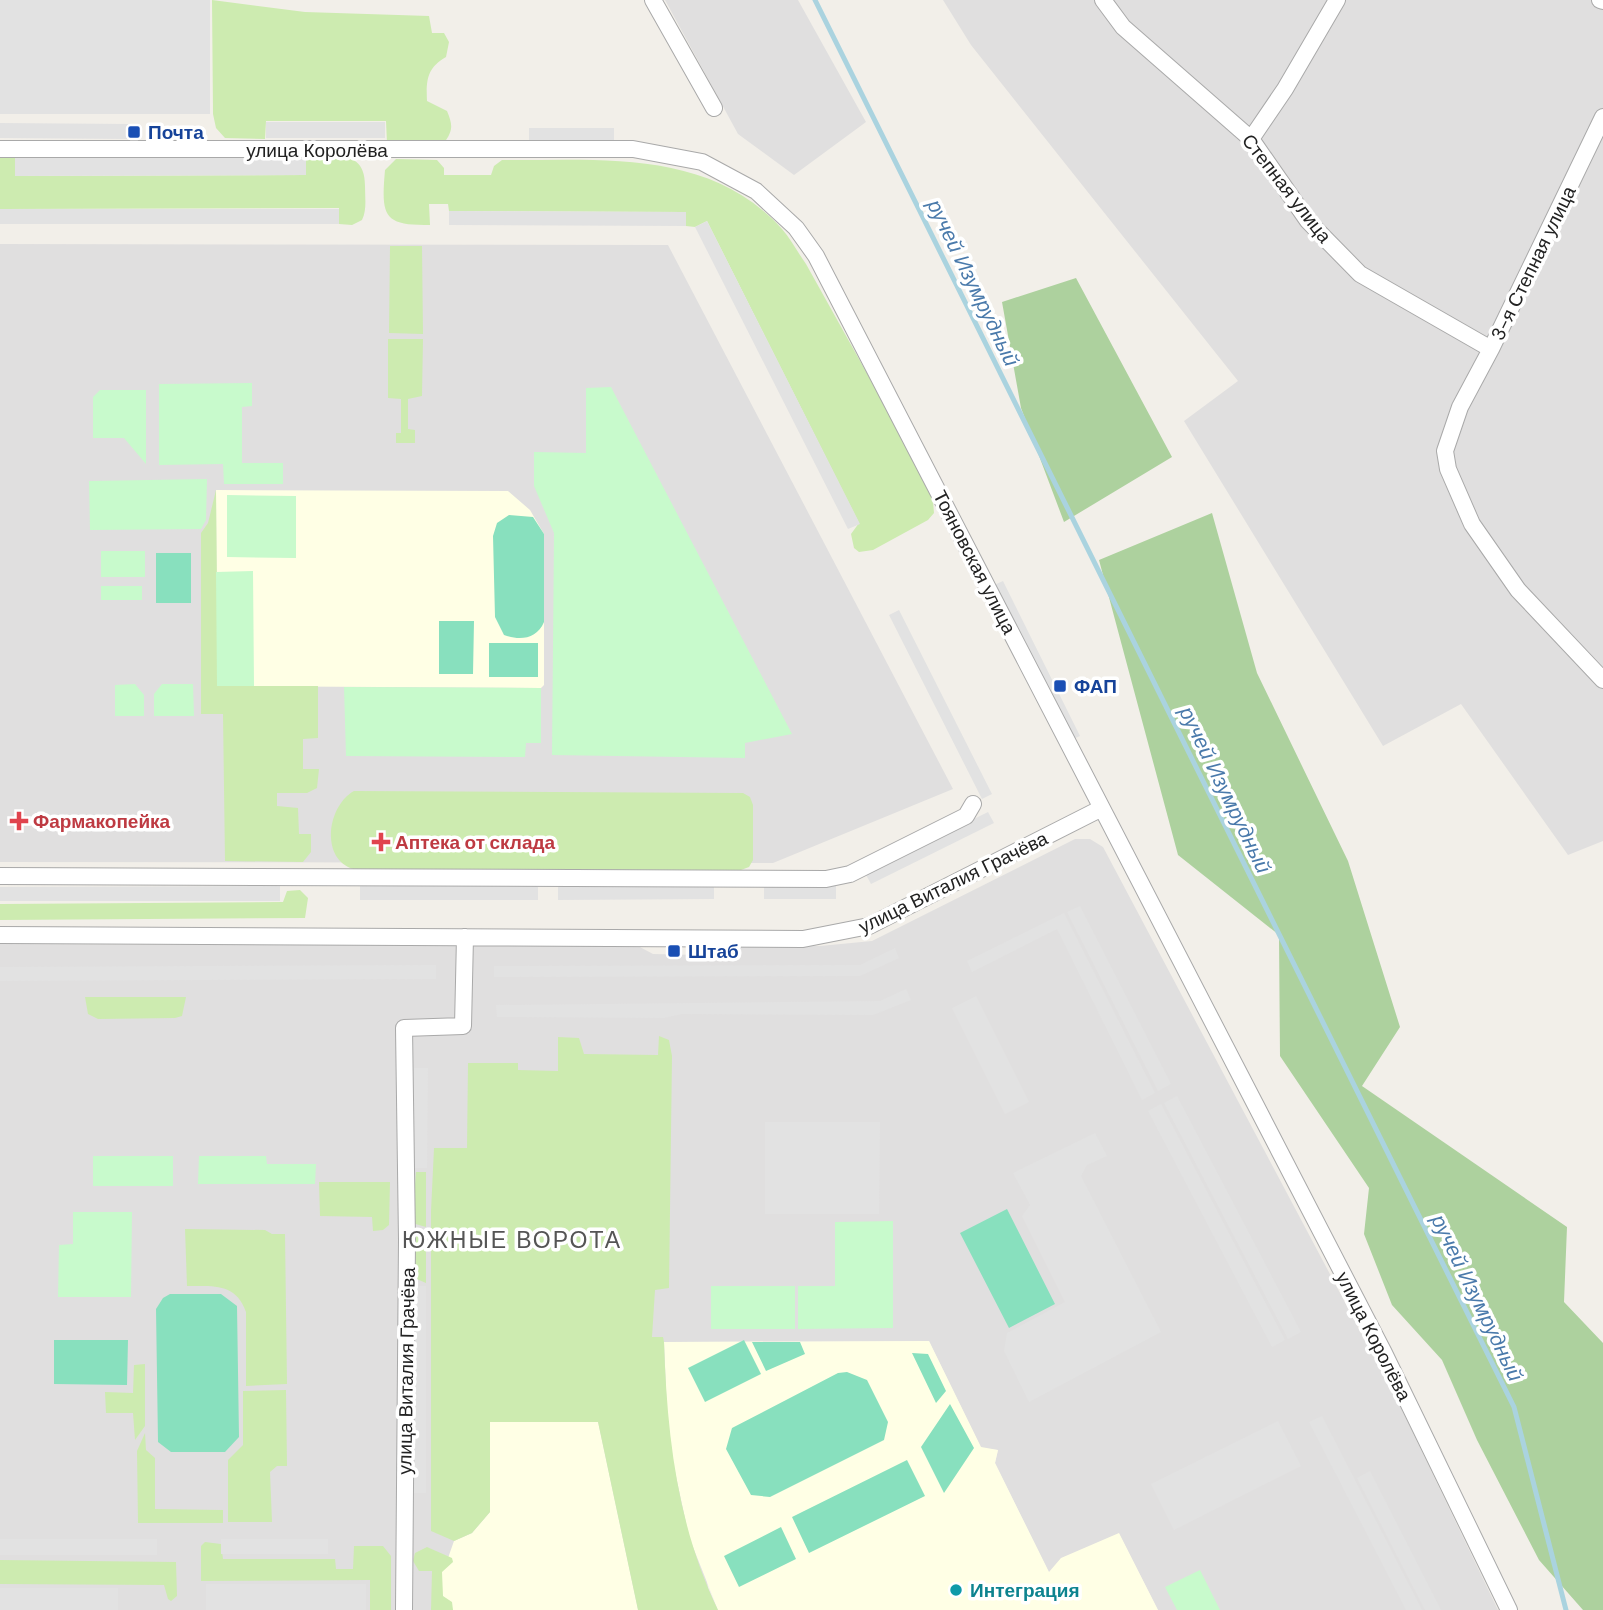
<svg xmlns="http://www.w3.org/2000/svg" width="1603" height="1610" font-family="'DM Sans',sans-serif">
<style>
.residential{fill:#e0dfdf}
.education{fill:#ffffe5}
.grass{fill:#cdebb0}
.forest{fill:#add19e}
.park{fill:#c8facc}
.pitch{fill:#88e0be}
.parking{fill:#e2e2e2}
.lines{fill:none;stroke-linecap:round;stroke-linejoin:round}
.stream{stroke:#aad3df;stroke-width:5}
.minor-casing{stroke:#a9a9a9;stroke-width:18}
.minor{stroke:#fff;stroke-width:16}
.transit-dot{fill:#1a4fb4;stroke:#fff;stroke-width:2.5}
.health-dot{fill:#e0444e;stroke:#fff;stroke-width:2.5}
.culture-dot{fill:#0f9aa8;stroke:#fff;stroke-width:2.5}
.labels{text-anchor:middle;stroke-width:7;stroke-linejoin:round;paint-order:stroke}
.transit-label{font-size:19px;font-weight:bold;fill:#164399;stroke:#fff;text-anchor:start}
.street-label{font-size:19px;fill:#222;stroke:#fff}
.health-label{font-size:19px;font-weight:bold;fill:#be3a42;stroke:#fff;text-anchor:start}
.culture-label{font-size:19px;font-weight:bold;fill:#0d838f;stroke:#fff;text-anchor:start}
.water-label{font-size:21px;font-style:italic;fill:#4a7aab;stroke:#fff}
.quarter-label{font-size:23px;letter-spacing:2px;fill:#555;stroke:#fff}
</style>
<rect width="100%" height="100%" fill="#f2efe9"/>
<path class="residential" d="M665 0H798L866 122 794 175 738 134Z
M943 0H1603V841L1568 855 1461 704 1383 746 1184 421 1238 381 971 45Z
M0 244 668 245 953 789 773 863 0 862Z
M1075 839H1090L1103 847 1399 1404 1498 1610H1158L1119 1534 1049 1573 995 1463 998 1450 981 1448 929 1341 674 1342 708 1588 718 1610H638L598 1422 434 1610H0V944L638 946 653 954 702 955 721 946H820L872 941Z"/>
<path class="education" d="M216 490 508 491 530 510 544 534V685L541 688 217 686Z
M929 1341 981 1447 998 1450 995 1463 1049 1572 1061 1558 1119 1533 1158 1610H718L689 1537 673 1462 667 1412 664 1342Z
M490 1422H598L638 1610H434V1558H448L454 1541 472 1533 490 1512Z"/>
<path class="grass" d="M212 0 305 12 429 16 432 33H444L449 42 446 57C427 68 426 80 427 101L447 111C453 125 453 131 444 143H387L386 121H266L265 139 225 138 216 128 213 114Z
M0 158H15V176L306 175V158C335 158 365 148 365 186 365 198 367 210 362 220L352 225 339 224V208L0 209Z
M396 159 437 160 444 168V175H491L494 166 502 160C600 161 709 148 782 229 791 239 798 253 806 264L932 490 934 513 928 520 873 550 859 552 854 548 851 534 859 523 707 221 695 227 686 226 685 212 449 211 448 204H429L430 225C383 226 381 216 385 170Z
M390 246H422L423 334 389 333Z
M388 339H423L422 396 408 399V429L415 430V443H396V433H401V399L388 398Z
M216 490 218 686H318V738L303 739V769H319L317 788 307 793H277V806L298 808 299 834H311V852L303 862 225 861 223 714H201V533L208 523Z
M354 791 743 793 750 797 753 805V860L749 867 741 870 353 869C320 859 327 806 354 791Z
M300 890 308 898 305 918 0 920V904L283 902 287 891Z
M85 997H186L182 1016 175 1018 98 1019 88 1014Z
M659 1036 669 1040 672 1056 669 1288 655 1290 652 1337H663L664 1342C667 1435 677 1525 718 1610H638L598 1422H490V1512L472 1533 454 1541 431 1531V1211L434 1148H467L468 1063H518V1070L558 1071V1037L579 1038 584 1054 658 1055Z
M416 1172H426V1227L412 1223Z
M319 1182H390L389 1225 383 1230 373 1231 372 1217 320 1216Z
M185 1229 265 1230 272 1234H285L287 1384 246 1386V1312C236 1283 214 1286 187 1286Z
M412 1232H426V1283L412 1277Z
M145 1364V1426L135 1440 133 1413H106L105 1392 133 1393 134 1365Z
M286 1390 287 1466H277L270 1472 272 1522H228V1460L243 1445V1391Z
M145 1433 146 1450 155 1458V1509L223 1510V1523H138L137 1451Z
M205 1542 221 1544 223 1559H335L336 1569H353L354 1546H383L391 1556V1610H370V1580L201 1581V1546Z
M427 1547 452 1558 453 1562 442 1572 443 1596 452 1602 453 1610H431L432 1571H419L413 1561 415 1553Z
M0 1560 176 1562 177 1596 171 1601 168 1599 164 1585 0 1584Z"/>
<path class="forest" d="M1076 278 1172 457 1064 522 1021 408 1002 302Z
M1212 513 1257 673 1348 861 1400 1027 1362 1086 1567 1227 1564 1302 1603 1343V1610H1583L1539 1560 1477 1440 1442 1360 1392 1305 1364 1234 1369 1188 1280 1056 1279 935 1178 855 1099 560Z"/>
<path class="park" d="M252 383V406L242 407V463H283V484H224L223 464 159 465V384Z
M611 387 792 734 745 743V758L552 755 554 533 534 486V452L586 453V388Z
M100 390H146V464L124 438H93V397Z
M207 479 206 520 201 529 90 530 89 481Z
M227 495 296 496V558L227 557Z
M101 551H145V577H101Z
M253 571 254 686H217L216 572Z
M101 586H142V600H101Z
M135 684 144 695V716H115V685Z
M162 684H193L194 716H154V694Z
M344 687 541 688V743H526L525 757 346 756Z
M93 1156H173V1186H93Z
M199 1156H266L267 1164H316L315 1184H198Z
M73 1212H132L131 1297H58L59 1245 73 1244Z
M893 1221V1328L798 1329V1286H835V1222Z
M711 1286H795V1329H711Z
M1200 1570 1220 1610H1177L1165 1587Z"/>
<path class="pitch" d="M509 515 533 517 544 534V622C537 639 520 641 504 635L495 617 493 536 497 523Z
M156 553H191V603H156Z
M439 621H474L473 674H439Z
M489 643H538V677H489Z
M1007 1209 1055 1304 1009 1328 960 1233Z
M170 1294H221L237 1306 239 1437 225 1452H171L158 1442 156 1309 163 1298Z
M54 1340H128L127 1385 54 1384Z
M744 1340 761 1374 705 1402 688 1368Z
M752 1342H800L805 1354 766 1371Z
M912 1353 928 1354 946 1391 936 1403Z
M847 1372 867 1380 888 1422 884 1440 770 1497 751 1495 726 1449 732 1428 838 1373Z
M950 1404 974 1448 944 1493 921 1447Z
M907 1460 925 1496 809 1553 792 1517Z
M781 1527 796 1559 739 1587 724 1556Z"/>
<path class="parking" d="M0 0H210V114H0Z
M266 122H385V138H266Z
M0 123 129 124V139L0 138Z
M529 128H614V143H529Z
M15 158H306V175L15 176Z
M0 209H339V224H0Z
M449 211 686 212V226L449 225Z
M707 221 860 524 848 529 695 227Z
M1003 581 1080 736 1069 741 992 586Z
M899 610 992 794 982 799 889 615Z
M988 812 994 823 871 884 865 873Z
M714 885V899L558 900V886Z
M764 885H836V899H764Z
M280 886V901H0V887Z
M360 886H538V900H360Z
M1080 906 1171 1084 1158 1091 1067 912Z
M1064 913 1155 1093 1142 1100 1057 929 972 972 967 961Z
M895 948 899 958 860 976 494 977V966L860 965Z
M436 965V979L0 981V967Z
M906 989 911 1000 873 1015 682 1014 664 1018 497 1017 496 1005 880 1001Z
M976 996 1029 1102 1005 1114 952 1008Z
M414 1068H428L427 1168H413Z
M1177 1096 1301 1332 1288 1339 1164 1103Z
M1161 1104 1285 1340 1272 1347 1148 1111Z
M765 1122H880L879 1214H765Z
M1095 1133 1107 1156 1087 1165 1081 1176 1161 1332 1029 1402 1004 1351 1007 1333 1065 1302 1022 1216 1030 1205 1013 1173Z
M412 1286H426V1493H411Z
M1322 1416 1422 1610H1406L1309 1422Z
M1278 1421 1301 1466 1174 1530 1151 1484Z
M1370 1471 1441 1610H1425L1357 1478Z
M0 1539H157V1555H0Z
M221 1539H328V1554H221Z
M206 1584H366V1610H206Z
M0 1588H118V1610H0Z"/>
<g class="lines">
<path class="stream" d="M815 0 1514 1407 1566 1610"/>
<defs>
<path id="minor" d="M653 0 714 108
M1103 0 1123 27 1251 139 1308 221 1360 274 1491 349
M1600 0 1603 1
M1603 117 1491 349 1460 407 1445 451 1448 469 1472 524 1518 590 1603 680
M1251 139 1285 89 1337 0
M0 149H633L702 162 756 191 796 228 816 256 1384 1353 1509 1610
M0 876 826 879 850 874 966 816 973 804
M0 935 803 939 869 926 1100 809
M404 1610 407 1240 404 1028 463 1026 465 937"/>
</defs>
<use href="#minor" class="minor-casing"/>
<use href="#minor" class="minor"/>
</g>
<g class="transit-dot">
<rect x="127" y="125" width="14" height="14" rx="3.5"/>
<rect x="1053" y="679" width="14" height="14" rx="3.5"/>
<rect x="667" y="944" width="14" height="14" rx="3.5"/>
</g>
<g class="health-dot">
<path d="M15.5 810.5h7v7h7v7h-7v7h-7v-7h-7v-7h7z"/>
<path d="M377.5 831.5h7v7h7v7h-7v7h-7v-7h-7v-7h7z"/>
</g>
<circle class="culture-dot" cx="956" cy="1590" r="7"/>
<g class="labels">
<g class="transit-label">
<text x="148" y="139">Почта</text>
<text x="1074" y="693">ФАП</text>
<text x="688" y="958">Штаб</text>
</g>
<g class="street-label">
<text x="317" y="157">улица Королёва</text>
<text transform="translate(1287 188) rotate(52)" y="7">Степная улица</text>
<text transform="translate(1533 263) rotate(-64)" y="7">3-я Степная улица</text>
<text transform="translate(975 562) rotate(63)" y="7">Тояновская улица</text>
<text transform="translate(953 882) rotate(-26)" y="7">улица Виталия Грачёва</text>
<text transform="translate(1374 1336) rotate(63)" y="7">улица Королёва</text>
<text transform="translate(406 1371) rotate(-89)" y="7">улица Виталия Грачёва</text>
</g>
<g class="health-label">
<text x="33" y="828">Фармакопейка</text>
<text x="395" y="849">Аптека от склада</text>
</g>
<g class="culture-label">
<text x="970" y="1597">Интеграция</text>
</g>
<g class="water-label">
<text transform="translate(973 283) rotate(64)" y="7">ручей Изумрудный</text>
<text transform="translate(1225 790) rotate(64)" y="7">ручей Изумрудный</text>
<text transform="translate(1477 1298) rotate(64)" y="7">ручей Изумрудный</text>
</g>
<g class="quarter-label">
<text x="512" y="1248">ЮЖНЫЕ ВОРОТА</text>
</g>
</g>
</svg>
